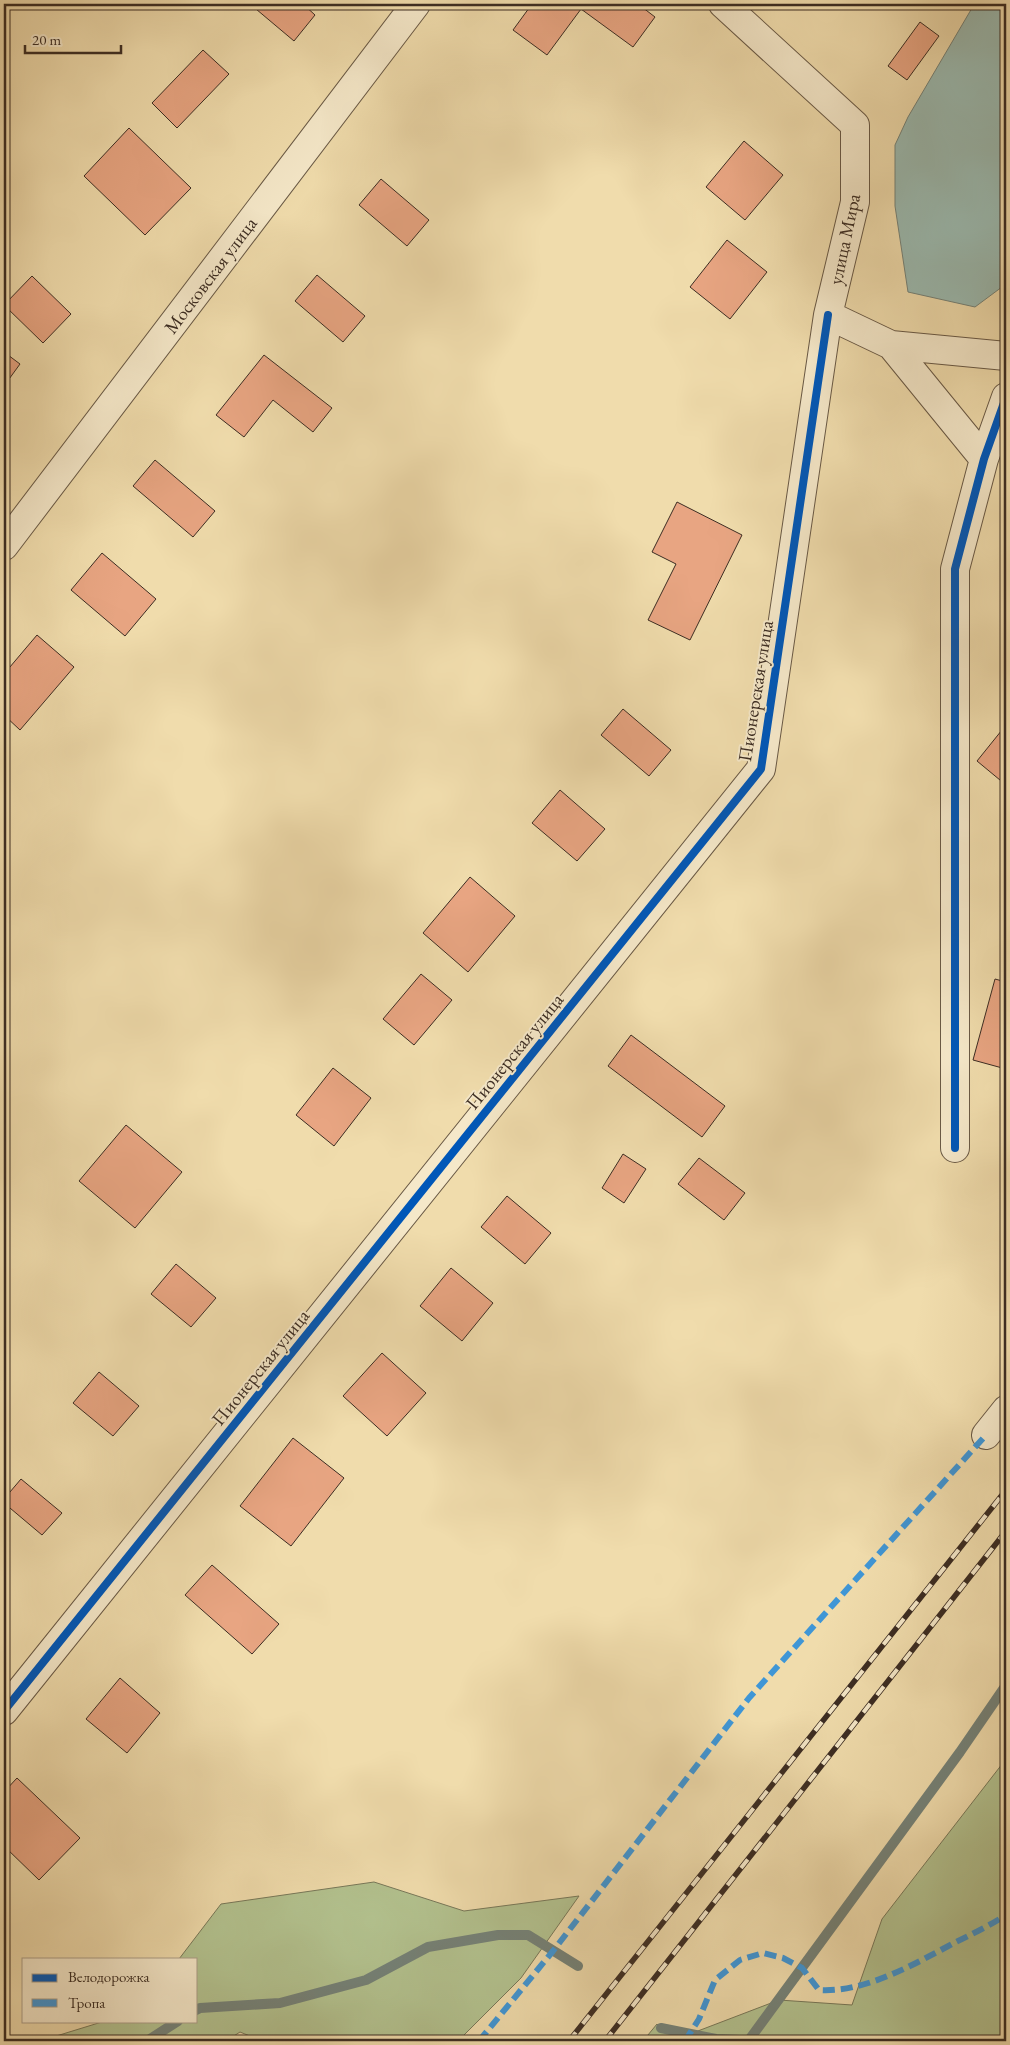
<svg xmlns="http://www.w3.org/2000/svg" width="1010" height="2045" font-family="'EB Garamond',serif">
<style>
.green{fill:#b3c28f;stroke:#787859}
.water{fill:#9bbab0;stroke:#758278}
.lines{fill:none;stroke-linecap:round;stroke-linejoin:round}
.stream{stroke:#758278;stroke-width:10}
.building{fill:#e8a582;stroke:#3c2d23}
.minor-casing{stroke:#695945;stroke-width:30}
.minor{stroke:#f5e8c9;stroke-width:28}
.rail-casing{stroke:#3c2d23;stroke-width:5.5}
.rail{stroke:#f5e8c9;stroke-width:4;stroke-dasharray:11;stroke-linecap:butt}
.quiet{stroke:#3f96d6;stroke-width:6;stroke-dasharray:12 6;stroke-linecap:butt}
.cycleway-casing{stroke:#f5e8c9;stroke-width:11}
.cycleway{stroke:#0057b8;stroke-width:8}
.labels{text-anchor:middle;stroke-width:4;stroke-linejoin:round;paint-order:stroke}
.street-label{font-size:19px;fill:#3c2d23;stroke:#f5e8c9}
</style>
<rect width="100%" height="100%" fill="#f0dcac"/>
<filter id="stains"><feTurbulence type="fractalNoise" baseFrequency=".004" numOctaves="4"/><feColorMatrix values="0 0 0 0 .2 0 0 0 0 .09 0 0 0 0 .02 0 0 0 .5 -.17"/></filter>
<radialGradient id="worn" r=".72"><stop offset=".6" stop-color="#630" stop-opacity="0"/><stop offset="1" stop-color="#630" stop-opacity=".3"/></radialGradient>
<path class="green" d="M1006 1759V2041H643L657 2024 661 2028 690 2034 779 2000 852 2005 882 1919Z
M374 1882 464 1911 579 1896 521 1978 458 2041H262L240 2032 226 2041H40L105 2021H196V1959H179L221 1904Z"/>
<path class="water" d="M973 4H1006V284L975 307 908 292 895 206V145L908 117 972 8Z"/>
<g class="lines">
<path class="stream" d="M196 2010 200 2008 280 2003 366 1980 428 1947 498 1935H528L578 1966
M661 2028 716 2039 763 2041
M749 2040 960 1752 1006 1685
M147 2041 178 2021"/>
</g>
<path class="building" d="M250 4H303L315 15 294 41Z
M532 4H638L655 17 633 47 581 9 547 55 513 30Z
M920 22 939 36 907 80 888 66Z
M203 50 229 74 177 128 152 103Z
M129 128 191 188 145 235 84 176Z
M744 141 783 175 745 220 706 187Z
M381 179 429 220 407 246 359 205Z
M727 240 767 272 730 319 690 287Z
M317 275 365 316 343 342 295 301Z
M32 276 71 314 43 343 4 305Z
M4 352 20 364 4 386Z
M264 355 332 408 313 432 273 400 244 437 216 415Z
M155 460 215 511 193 537 133 486Z
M677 502 742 535 690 640 648 620 676 564 652 552Z
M102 553 156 599 125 636 71 590Z
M37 635 74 667 20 730 4 715V674Z
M623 709 671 750 649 776 601 735Z
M1006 725V785L977 761Z
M560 790 605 829 577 861 532 823Z
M470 877 515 916 468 972 423 933Z
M421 974 452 1000 414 1045 383 1019Z
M995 979 1006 982V1069L973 1060Z
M631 1035 725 1106 702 1137 608 1066Z
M333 1068 371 1098 334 1146 296 1115Z
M126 1125 182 1172 135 1228 79 1181Z
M623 1154 646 1169 624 1203 602 1188Z
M699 1158 745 1193 724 1220 678 1184Z
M507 1196 551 1233 525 1264 481 1227Z
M176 1264 216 1298 191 1327 151 1294Z
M451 1268 493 1303 462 1341 420 1306Z
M382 1353 426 1393 387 1436 343 1396Z
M99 1372 139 1406 113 1436 73 1403Z
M293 1438 344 1478 291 1546 240 1506Z
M21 1479 62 1513 42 1535 4 1503V1499Z
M212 1565 279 1624 252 1654 185 1595Z
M120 1678 160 1713 127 1753 86 1719Z
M17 1778 80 1838 39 1880 4 1846V1792Z"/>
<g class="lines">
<defs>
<path id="minor" d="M723 4 855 125V202L828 315 891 345 1006 356
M891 345 984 459
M4 546 416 4
M955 1148V569L984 459 1006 397
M986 1435 1006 1410
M4 1711 761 769 828 315"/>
</defs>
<use href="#minor" class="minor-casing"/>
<use href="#minor" class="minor"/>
<defs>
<path id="rail" d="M569 2041 1006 1490
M605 2041 1006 1531"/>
</defs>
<use href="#rail" class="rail-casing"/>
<use href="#rail" class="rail"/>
<path class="quiet" d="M479 2041 553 1951 749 1698 986 1435
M685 2041 699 2019 715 1980 740 1960 763 1953 783 1958 802 1968 819 1990C864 1993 913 1965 952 1944 970 1935 989 1926 1006 1915"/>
<defs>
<path id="cycleway" d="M955 1148V569L984 459 1006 397
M4 1711 761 769 828 315"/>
</defs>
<use href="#cycleway" class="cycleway-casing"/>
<use href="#cycleway" class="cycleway"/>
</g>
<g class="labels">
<g class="street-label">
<text transform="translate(844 239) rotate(-78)" y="7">улица Мира</text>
<text transform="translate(210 275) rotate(-53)" y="7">Московская улица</text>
<text transform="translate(755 691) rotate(-81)" y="7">Пионерская улица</text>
<text transform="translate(514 1051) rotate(-51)" y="7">Пионерская улица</text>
<text transform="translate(260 1367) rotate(-51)" y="7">Пионерская улица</text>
</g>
</g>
<rect width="1010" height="2045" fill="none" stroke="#f0dcac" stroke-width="20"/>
<rect x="5" y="5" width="1000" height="2035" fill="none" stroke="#3c2d23" stroke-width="2.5"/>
<rect x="10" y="10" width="990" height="2025" fill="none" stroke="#3c2d23"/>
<rect x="22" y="1958" width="175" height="65" fill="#f5e8c9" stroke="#ab9d87"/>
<rect x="32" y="1974" width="25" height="8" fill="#0057b8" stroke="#ab9d87"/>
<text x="68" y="1982" font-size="15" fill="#3c2d23">Велодорожка</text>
<rect x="32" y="1999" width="25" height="8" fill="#3f96d6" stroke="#ab9d87"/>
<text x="68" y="2008" font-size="15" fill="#3c2d23">Тропа</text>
<path d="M25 45v8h96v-8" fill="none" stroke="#3c2d23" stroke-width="2.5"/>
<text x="32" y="45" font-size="15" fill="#3c2d23" stroke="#f5e8c9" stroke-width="4" paint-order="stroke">20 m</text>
<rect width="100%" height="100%" filter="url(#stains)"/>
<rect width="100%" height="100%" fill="url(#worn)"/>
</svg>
